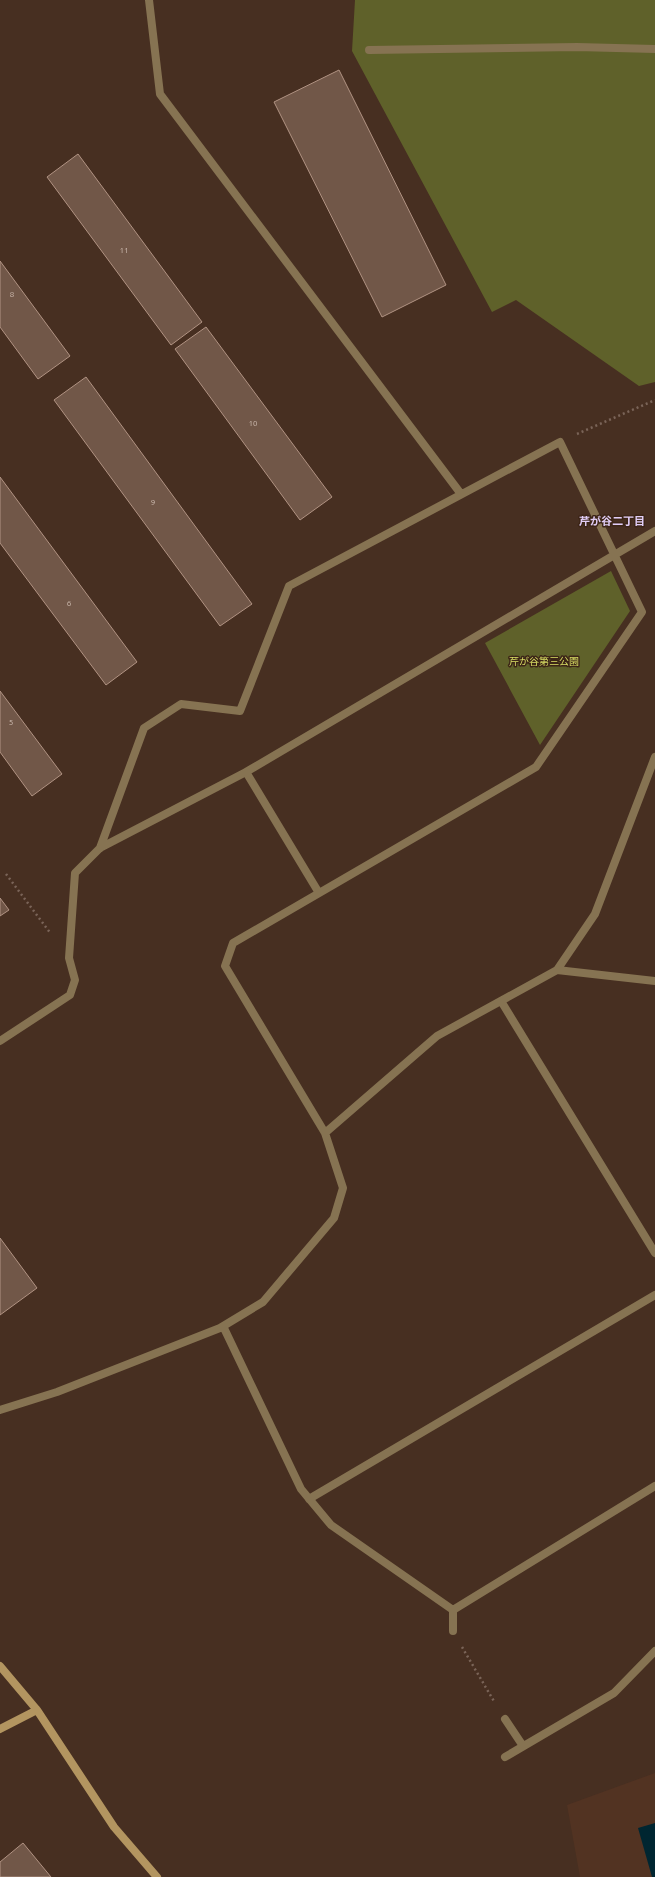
<svg xmlns="http://www.w3.org/2000/svg" width="655" height="1877" font-family="Ubuntu,'Noto Sans JP',sans-serif">
<style>
.built{fill:#523322}
.green{fill:#5f612a}
.water{fill:#002631}
.building{fill:#715748;stroke:#b19383}
.lines{fill:none;stroke-linecap:round;stroke-linejoin:round}
.path{stroke:#7a6458;stroke-width:2.5;stroke-dasharray:2 3;stroke-linecap:butt}
.lane{stroke:#867352;stroke-width:8}
.street{stroke:#867352;stroke-width:8}
.secondary{stroke:#b39560;stroke-width:8}
.labels{text-anchor:middle;stroke-width:3;stroke-linejoin:round;paint-order:stroke}
.number-label{font-size:8px;fill:#cebcb1}
.park-label{font-size:10px;fill:#d9df64;stroke:#3c2517}
.neighbourhood-label{font-size:11px;font-weight:bold;fill:#e2cef7;stroke:#3c2517}
</style>
<rect width="100%" height="100%" fill="#472f21"/>
<path class="built" d="M655 1773V1877H580L567 1805Z"/>
<path class="green" d="M355 0H655V382L639 386 516 300 492 312 352 51Z
M611 571 630 611 540 745 485 643Z"/>
<path class="water" d="M655 1823V1877H652L638 1828Z"/>
<path class="building" d="M339 70 446 285 382 317 274 102Z
M78 154 202 322 171 345 47 177Z
M0 261 70 356 38 379 0 327Z
M206 327 332 497 300 520 175 349Z
M86 377 252 604 220 626 54 400Z
M0 477 137 662 106 685 0 543Z
M0 691 62 774 32 796 0 752Z
M0 898 9 910 0 916Z
M0 1238 37 1288 0 1315Z
M23 1843 51 1877H0V1862Z"/>
<g class="lines">
<path class="path" d="M577 434 655 400
M6 874 51 934
M462 1647 495 1703"/>
<path class="lane" d="M369 50 577 47 655 49"/>
<path class="street" d="M149 0 160 94 461 494
M246 772 655 531
M557 970 595 914 655 757
M501 1001 655 1253
M0 1041 70 995 75 980 69 958 75 873 100 848 246 772 319 893
M325 1133 437 1036 557 970 655 981
M223 1326 301 1489 331 1525 453 1610 655 1486
M0 1410 57 1392 220 1328 263 1302 334 1218 343 1188 325 1133 225 966 233 943 536 767 642 612 560 442 289 586 240 711 181 704 144 728 100 848
M309 1499 655 1295
M453 1610V1631
M505 1719 523 1746
M505 1757 614 1693 655 1651"/>
<path class="secondary" d="M0 1666 37 1710 114 1827 157 1877
M0 1729 37 1710"/>
</g>
<g class="labels">
<g class="number-label">
<text x="124" y="253">11</text>
<text x="12" y="297">8</text>
<text x="253" y="426">10</text>
<text x="153" y="505">9</text>
<text x="69" y="606">6</text>
<text x="11" y="725">5</text>
</g>
<g class="park-label">
<text x="544" y="665">芹が谷第三公園</text>
</g>
<g class="neighbourhood-label">
<text x="612" y="525">芹が谷二丁目</text>
</g>
</g>
</svg>
